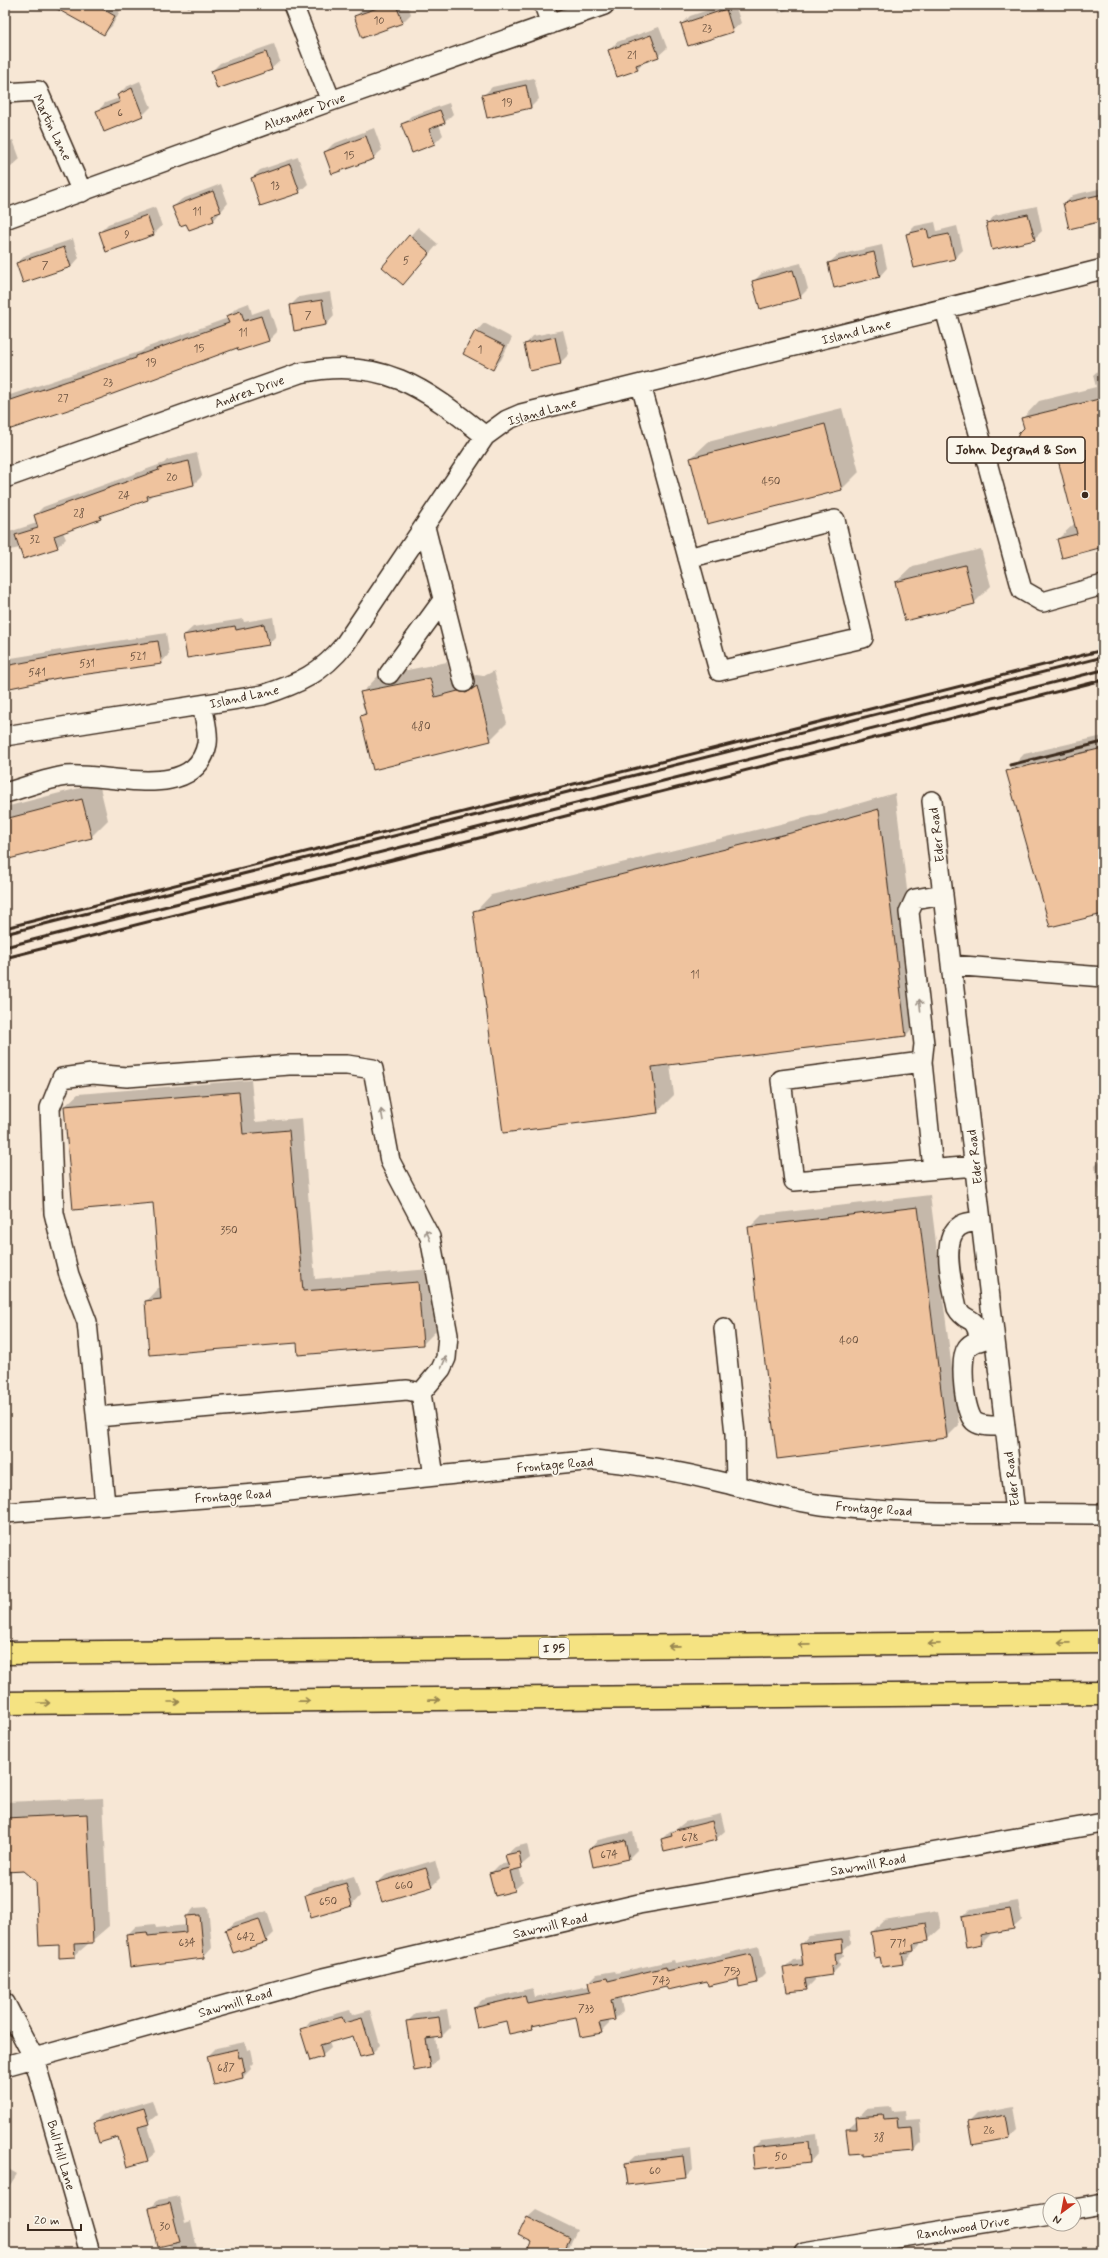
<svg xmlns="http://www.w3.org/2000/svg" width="1108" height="2258" font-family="Mynerve,sans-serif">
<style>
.shadow{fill:#0003}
.building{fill:#efc39e;stroke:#3b2a1e}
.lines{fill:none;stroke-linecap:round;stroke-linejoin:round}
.minor-casing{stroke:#3b2a1e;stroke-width:22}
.highway-casing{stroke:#3b2a1e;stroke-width:25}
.minor{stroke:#fbf7ec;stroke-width:19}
.highway{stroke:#f5e382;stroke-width:22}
.rail{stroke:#3b2a1e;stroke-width:3}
.oneway{stroke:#9b9085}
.oneway2{stroke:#988650}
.labels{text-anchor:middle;stroke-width:3.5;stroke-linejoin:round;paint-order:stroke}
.number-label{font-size:11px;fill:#68503e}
.shield{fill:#fbf7ec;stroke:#75685c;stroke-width:1}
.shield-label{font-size:12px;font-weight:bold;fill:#3b2a1e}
.street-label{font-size:13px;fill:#3b2a1e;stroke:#fbf7ec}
.leader{fill:none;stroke:#3b2a1e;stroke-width:1.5}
.callout-dot{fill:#3b2a1e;stroke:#fbf7ec;stroke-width:1.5}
.callout{fill:#fbf7ec;stroke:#3b2a1e;stroke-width:1.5}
.callout-label{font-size:14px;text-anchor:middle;font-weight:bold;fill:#3b2a1e}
</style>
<rect width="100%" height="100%" fill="#f7e7d5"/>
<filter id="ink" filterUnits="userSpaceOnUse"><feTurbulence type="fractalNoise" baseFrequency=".025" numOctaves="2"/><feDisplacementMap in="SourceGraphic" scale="8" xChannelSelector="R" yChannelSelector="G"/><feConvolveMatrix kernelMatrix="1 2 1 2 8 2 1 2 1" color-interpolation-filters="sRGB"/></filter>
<g filter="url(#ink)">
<path class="shadow" d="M53 5H118L122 7 112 26 103 34Z
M187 5H201L188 8Z
M373 5H408L411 14 403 22 355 17 364 8Z
M723 5H735L741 23 732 31 682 24 690 16Z
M776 5H801L779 13Z
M659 27 667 48 658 56 645 61 637 70 609 51 617 42Z
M274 44 280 61 271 69 212 71 220 63Z
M534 78 539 99 531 107 488 117 483 96 492 87Z
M140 81 151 107 143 115 97 112 105 103 119 98 118 95 126 87Z
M449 103 453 114 445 122 439 125 443 135 434 144 403 124 411 116Z
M374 128 382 150 373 158 325 152 333 144Z
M13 140 20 159 11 167 5 169V143Z
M298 157 308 184 299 192 252 178 260 170Z
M221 184 228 203 214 220 173 207 182 199Z
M1103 188V220L1064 204 1073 195Z
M1037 206 1042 231 1034 239 987 224 995 215Z
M155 207 162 226 154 234 107 251 100 232 108 224Z
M935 222 937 231 957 226 963 250 955 258 907 234 915 226Z
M418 227 438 244 403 284 383 267Z
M73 239 79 258 71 267 17 263 26 255Z
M882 245 887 268 879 277 829 263 838 255Z
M801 263 808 289 800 297 754 281 762 273Z
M330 292 334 316 326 325 291 305 299 297Z
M249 303 252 314 269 308 277 332 269 340 238 347 5 430V398L7 396 142 351 145 348 228 318V316L236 308Z
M484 323 512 338 501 360 493 368 476 332Z
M563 330 569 354 560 363 525 345 533 336Z
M1103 366V546L1058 539 1075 523 1056 446 1025 428 1023 418 1039 401 1096 387 1093 375Z
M842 408 859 472 842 489 708 523 691 458 708 442Z
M197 453 202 476 194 484 154 493 148 499 106 513 100 519 63 532 66 539 57 547 20 548 5 551V521L7 520 9 532 37 523 35 515 43 507 164 463 167 460Z
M981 549 991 586 974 603 896 582 913 566Z
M273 617 276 636 268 644 184 635 193 627 243 619 244 622Z
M166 633 169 654 161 663 5 687V659Z
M447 662 452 681 476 675 484 676 494 671 507 723 490 740 361 716 366 711 362 693 378 676Z
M1103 736V913L1008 771 1024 754Z
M99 783 108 820 91 837 5 859V807Z
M895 793 923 1018 906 1035 670 1064 674 1095 657 1112 475 912 491 895 833 811Z
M251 1080 255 1122 302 1118 315 1279 430 1269 436 1331 423 1344 299 1354 298 1342 146 1301 158 1288H162L154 1202 65 1106 78 1094Z
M1103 1158V1224L1095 1166Z
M930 1195 959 1425 946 1438 749 1228 762 1215Z
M103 1798 109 1926 74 1956 60 1944 37 1880 24 1870 5 1871V1802Z
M721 1814 725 1831 716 1839H662L670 1831 675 1830 685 1822Z
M633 1832 637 1850 629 1858 590 1849 598 1840Z
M527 1844 530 1858 519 1867 523 1882 514 1890 491 1873 499 1865 508 1863 506 1855 515 1847Z
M435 1860 440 1878 432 1886 377 1883 386 1875Z
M1103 1865V1892L1102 1893 1098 1870Z
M354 1876 360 1896 352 1905 312 1916 306 1896 314 1887Z
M1018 1901 1022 1920 1013 1928 989 1932 990 1935 982 1943 962 1917 970 1909Z
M208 1907 212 1948 204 1957 127 1935 136 1926 155 1924 156 1928 187 1925 186 1917 194 1908Z
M267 1911 274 1933 266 1941 226 1930 235 1922Z
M938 1911 941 1928 928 1940 922 1941 904 1963 872 1932 884 1920Z
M850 1931 851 1943 843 1950 844 1956 839 1960 840 1966 832 1974 814 1976 815 1980 806 1989 784 1969 793 1960 803 1959 801 1945 809 1936Z
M759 1946 765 1974 757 1982 740 1986 738 1978 708 1980 666 1986 620 1997 623 2011 615 2019 609 2020V2024L601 2032 577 2016 536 2024 532 2028 474 2008 482 2000 533 1988 535 1997 589 1986V1982L597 1974 615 1971 616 1973 674 1960 675 1963 697 1959V1960Z
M447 2009 450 2028 442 2036 435 2037 438 2059 430 2067 407 2022 416 2013Z
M350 2010 352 2015 370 2010 380 2045 372 2053 354 2034 329 2042 331 2048 322 2056 302 2030 310 2021Z
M245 2042 247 2050 250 2049 253 2063 250 2066 251 2069 243 2077 208 2056 216 2048Z
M152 2100 157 2115 147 2123 156 2152 147 2160 118 2136 94 2123 102 2115Z
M891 2107 892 2111 905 2110 906 2120 920 2119 922 2142 914 2150 864 2152 847 2130 857 2121V2118L865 2109Z
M1014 2107 1018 2129 1010 2137 969 2122 977 2114Z
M816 2134 818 2153 810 2162 753 2149 761 2141Z
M691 2148 693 2169 685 2177 626 2163 635 2155Z
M5 2167 17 2174 5 2193Z
M179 2196 185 2223 191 2221 198 2253H171L169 2244 150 2209 158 2200Z
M536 2210 577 2230 566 2253H528L534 2242 527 2218Z
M214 2250 215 2253H201Z"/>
<path class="building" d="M50 5H96L115 16 104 35Z
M386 5H396L403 23 362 38 354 16Z
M726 9 733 32 688 46 681 24Z
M651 35 659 57 636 65 638 70 617 77 608 50Z
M266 52 272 70 217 89 211 71Z
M526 85 531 108 487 118 482 95Z
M132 88 143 116 104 132 96 111 120 102 117 95Z
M440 110 445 123 429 129 435 144 412 153 401 124Z
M366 136 374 159 332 174 324 152Z
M290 164 300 193 260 206 251 178Z
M213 191 221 212 212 215 214 221 189 230 186 224 180 226 172 207Z
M1103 194V221L1069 229 1063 203Z
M1028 214 1035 240 992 250 986 223Z
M147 215 154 235 106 252 99 232Z
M927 229 929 238 949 234 955 259 914 268 906 234Z
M409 235 430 253 403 285 382 267Z
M64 247 71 267 23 283 16 263Z
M874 252 880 277 834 288 828 263Z
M793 270 801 298 760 309 752 281Z
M322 300 326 325 294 331 290 305Z
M241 311 244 321 261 316 269 341 238 351 237 348 83 405 5 431V402L136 358V356L229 323 226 316Z
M475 331 505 346 493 370 463 354Z
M555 337 561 364 530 371 524 344Z
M1103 398V547L1062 558 1057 539 1077 534 1055 448 1021 456 1016 440 1019 433 1024 428 1021 418Z
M825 424 842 490 707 524 690 458Z
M189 461 194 485 147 496 148 500 100 516 101 519 54 536 58 548 23 559 15 535 38 528 34 515 159 470 158 468Z
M965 565 975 604 905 621 895 582Z
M264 624 269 645 187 658 183 635 235 626 236 630Z
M158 641 162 664 58 678 5 689V666L68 654Z
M430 678 435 697 458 691 466 693 477 686 491 741 373 770 360 716 366 714 360 692Z
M1103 748V914L1050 927 1006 771Z
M82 799 92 838 5 860V819Z
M879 809 906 1036 652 1067 658 1113 503 1133 473 911 815 827Z
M239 1092 243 1134 289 1130 303 1291 418 1282 423 1345 298 1355 297 1343 149 1355 145 1301 161 1299 153 1203 73 1210 64 1106Z
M918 1207 947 1438 777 1459 748 1227Z
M87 1814 93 1943 74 1944 75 1957 59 1958V1945L39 1946 36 1881 24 1871 5 1872V1818Z
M712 1821 717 1840 664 1852 661 1839 672 1836 671 1833 676 1831V1830Z
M625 1840 629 1859 593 1867 589 1848Z
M519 1852 522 1868 510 1871 515 1891 495 1896 489 1873 509 1868 505 1855Z
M426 1868 432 1887 382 1902 376 1883Z
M346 1883 352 1906 311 1918 305 1895Z
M1010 1909 1014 1929 980 1935 982 1944 966 1947 961 1917Z
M200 1915 204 1958 130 1967 126 1934 147 1932 148 1936 186 1932 185 1916Z
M259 1919 267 1942 233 1953 225 1930Z
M926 1923 929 1941 913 1944 914 1951 902 1953 904 1964 882 1967 880 1957 875 1958 871 1932Z
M842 1939 843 1952 835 1953 836 1965 831 1966 832 1975 805 1979 807 1990 787 1992 783 1968 803 1965 800 1944Z
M751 1954 757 1983 739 1987 738 1979 708 1986 707 1981 668 1990 666 1987 611 2000 615 2020 599 2023 602 2033 580 2037 576 2017 532 2026 533 2029 509 2034 506 2021 477 2028 473 2008 525 1996 527 2004 590 1992 588 1982 607 1978 608 1981 666 1967 667 1971 688 1966 689 1968Z
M342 2017 344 2023 362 2018 373 2054 360 2057 353 2036 320 2045 323 2057 310 2061 300 2029Z
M439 2017 442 2037 426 2039 430 2068 414 2071 406 2021Z
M237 2049 239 2058 242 2057 245 2072 242 2073 243 2078 214 2085 207 2056Z
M144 2108 149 2124 138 2127 148 2161 127 2167 118 2137 99 2143 93 2123Z
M883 2115 884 2119 897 2118 898 2128 912 2127 914 2151 864 2155V2153L849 2154 846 2129H857L856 2117Z
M1006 2115 1010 2138 972 2145 968 2122Z
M808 2142 810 2163 754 2169 752 2148Z
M683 2156 686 2178 628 2185 625 2163Z
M170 2203 180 2242 158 2247 149 2208Z
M527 2217 570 2238 563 2253H527L532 2242 518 2235Z"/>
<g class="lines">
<defs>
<path id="minor" d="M293 5 331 101
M544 5 551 24
M5 93 38 91 82 192
M5 219 331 101 604 5
M945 309 1022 590 1043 602 1103 585
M641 385 719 671 863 638 835 520 688 558
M5 478 300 373C381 356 424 387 485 436
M425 527 464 682
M389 674 443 600
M5 736 263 695C298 684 322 673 345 644L485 436 507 420 521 414 1103 269
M5 793C24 788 48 778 66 776 107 772 195 804 207 744 209 731 204 717 202 705
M932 801 1015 1512
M943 894 915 899 909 912 924 1044 922 1062 781 1080 794 1181 975 1166
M951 965 1103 977
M922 1062 933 1169
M724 1328 735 1434 736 1486
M992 1337C984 1339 972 1341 967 1348 959 1358 964 1415 975 1422 982 1427 996 1426 1005 1426
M980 1341C975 1311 967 1326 957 1308 953 1288 939 1239 960 1226 966 1222 974 1222 981 1222
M97 1417 407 1390 421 1393 434 1476
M105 1504 87 1322 69 1275 54 1213 50 1108 62 1078 92 1074 127 1077 289 1065H347L373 1069 390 1161 430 1237 448 1335 446 1358 441 1369 421 1393
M5 1513 269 1493 594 1460C638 1464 682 1472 725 1483 757 1491 789 1500 822 1505 915 1517 1010 1512 1103 1514
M5 2003 34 2058 90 2253
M5 2066 323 1978 639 1904 1103 1823
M1074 2209 1103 2204
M804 2253 1050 2213"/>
<path id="highway" d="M5 1653 1103 1642
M5 1703 1103 1693"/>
</defs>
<use href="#minor" class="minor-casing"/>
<use href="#highway" class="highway-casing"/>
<use href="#minor" class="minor"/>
<use href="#highway" class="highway"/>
<path class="rail" d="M1010 765 1103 742
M5 928 1103 650
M5 934 1103 657
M5 947 1103 670
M5 958 1103 680"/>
</g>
<defs><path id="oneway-shaft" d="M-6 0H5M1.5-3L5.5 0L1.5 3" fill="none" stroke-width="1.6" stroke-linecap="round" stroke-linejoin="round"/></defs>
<g class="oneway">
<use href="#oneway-shaft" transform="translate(920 1005) rotate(-96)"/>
<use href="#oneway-shaft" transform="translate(382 1115) rotate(-100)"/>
<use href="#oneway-shaft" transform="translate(428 1235) rotate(-112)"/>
<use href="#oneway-shaft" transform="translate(444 1362) rotate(-68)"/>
</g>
<g class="oneway2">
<use href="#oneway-shaft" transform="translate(1064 1643) rotate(179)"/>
<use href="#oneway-shaft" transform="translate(934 1644) rotate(179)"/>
<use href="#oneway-shaft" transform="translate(804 1645) rotate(179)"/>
<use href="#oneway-shaft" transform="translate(674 1646) rotate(179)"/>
<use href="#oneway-shaft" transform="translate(434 1700) rotate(-1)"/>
<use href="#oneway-shaft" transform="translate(304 1701) rotate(-1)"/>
<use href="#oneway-shaft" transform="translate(174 1702)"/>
<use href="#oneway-shaft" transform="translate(44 1703)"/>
</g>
</g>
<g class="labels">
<g class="number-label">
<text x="379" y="24">10</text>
<text x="707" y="32">23</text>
<text x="632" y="59">21</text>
<text x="507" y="106">19</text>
<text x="120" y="116">6</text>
<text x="349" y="159">15</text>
<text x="275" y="189">13</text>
<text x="197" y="215">11</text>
<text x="127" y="238">9</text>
<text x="406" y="264">5</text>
<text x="45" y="269">7</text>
<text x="308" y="319">7</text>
<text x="243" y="336">11</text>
<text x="199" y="352">15</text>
<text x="480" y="353">1</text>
<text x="151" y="366">19</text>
<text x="108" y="386">23</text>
<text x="63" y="402">27</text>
<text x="172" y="481">20</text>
<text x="771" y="485">450</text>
<text x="124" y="499">24</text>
<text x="79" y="517">28</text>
<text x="35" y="543">32</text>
<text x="138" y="660">521</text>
<text x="87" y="667">531</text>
<text x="37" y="676">541</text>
<text x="421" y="730">480</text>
<text x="695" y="978">11</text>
<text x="229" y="1234">350</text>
<text x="849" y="1344">400</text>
<text x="690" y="1841">678</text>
<text x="609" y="1858">674</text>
<text x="404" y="1889">660</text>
<text x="328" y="1905">650</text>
<text x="246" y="1940">642</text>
<text x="187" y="1946">634</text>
<text x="898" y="1947">771</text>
<text x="732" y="1975">753</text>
<text x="661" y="1984">743</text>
<text x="586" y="2012">733</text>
<text x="226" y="2071">687</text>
<text x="989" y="2134">26</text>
<text x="879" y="2141">38</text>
<text x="781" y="2160">50</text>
<text x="655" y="2174">60</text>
<text x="165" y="2230">30</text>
</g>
<rect class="shield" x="539" y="1638" width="30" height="20" rx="3"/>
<g class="shield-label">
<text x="554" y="1652">I 95</text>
</g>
<g class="street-label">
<text transform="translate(304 111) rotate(-20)" y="5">Alexander Drive</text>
<text transform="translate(53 127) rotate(64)" y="5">Martin Lane</text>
<text transform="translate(856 331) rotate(-14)" y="5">Island Lane</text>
<text transform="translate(249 391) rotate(-20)" y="5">Andrea Drive</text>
<text transform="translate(542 411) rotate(-16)" y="5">Island Lane</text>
<text transform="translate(244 696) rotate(-12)" y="5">Island Lane</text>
<text transform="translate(936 835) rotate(-97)" y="5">Eder Road</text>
<text transform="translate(974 1157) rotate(-97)" y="5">Eder Road</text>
<text transform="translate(555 1464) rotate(-5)" y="5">Frontage Road</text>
<text transform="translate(1011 1479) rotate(-97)" y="5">Eder Road</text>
<text transform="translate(233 1495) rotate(-4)" y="5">Frontage Road</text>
<text transform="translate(874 1508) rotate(4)" y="5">Frontage Road</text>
<text transform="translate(868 1864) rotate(-10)" y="5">Sawmill Road</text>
<text transform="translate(550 1925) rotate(-13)" y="5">Sawmill Road</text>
<text transform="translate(235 2002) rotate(-16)" y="5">Sawmill Road</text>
<text transform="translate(62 2155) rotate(74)" y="5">Bull Hill Lane</text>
<text transform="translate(963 2227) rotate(-9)" y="5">Ranchwood Drive</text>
</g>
</g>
<path class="leader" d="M1085 495L1085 450"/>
<circle class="callout-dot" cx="1085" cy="495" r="4"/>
<rect class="callout" x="947" y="437" width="138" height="26" rx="4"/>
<g class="callout-label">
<text x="1016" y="454">John Degrand &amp; Son</text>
</g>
<rect width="1108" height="2258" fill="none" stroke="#fbf7ec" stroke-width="20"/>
<rect x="10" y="10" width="1088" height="2238" fill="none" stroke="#3b2a1e" stroke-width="1.5" filter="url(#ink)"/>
<g transform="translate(1062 2212) rotate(212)"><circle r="19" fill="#fbf7ec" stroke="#aea59a"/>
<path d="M0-3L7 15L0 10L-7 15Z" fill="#c8321e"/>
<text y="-6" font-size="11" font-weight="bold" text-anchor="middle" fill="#3b2a1e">N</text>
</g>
<path d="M28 2224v6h53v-6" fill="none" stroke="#3b2a1e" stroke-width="2"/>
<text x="34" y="2224" font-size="12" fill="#3b2a1e" stroke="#fbf7ec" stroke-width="3" paint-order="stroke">20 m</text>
</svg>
